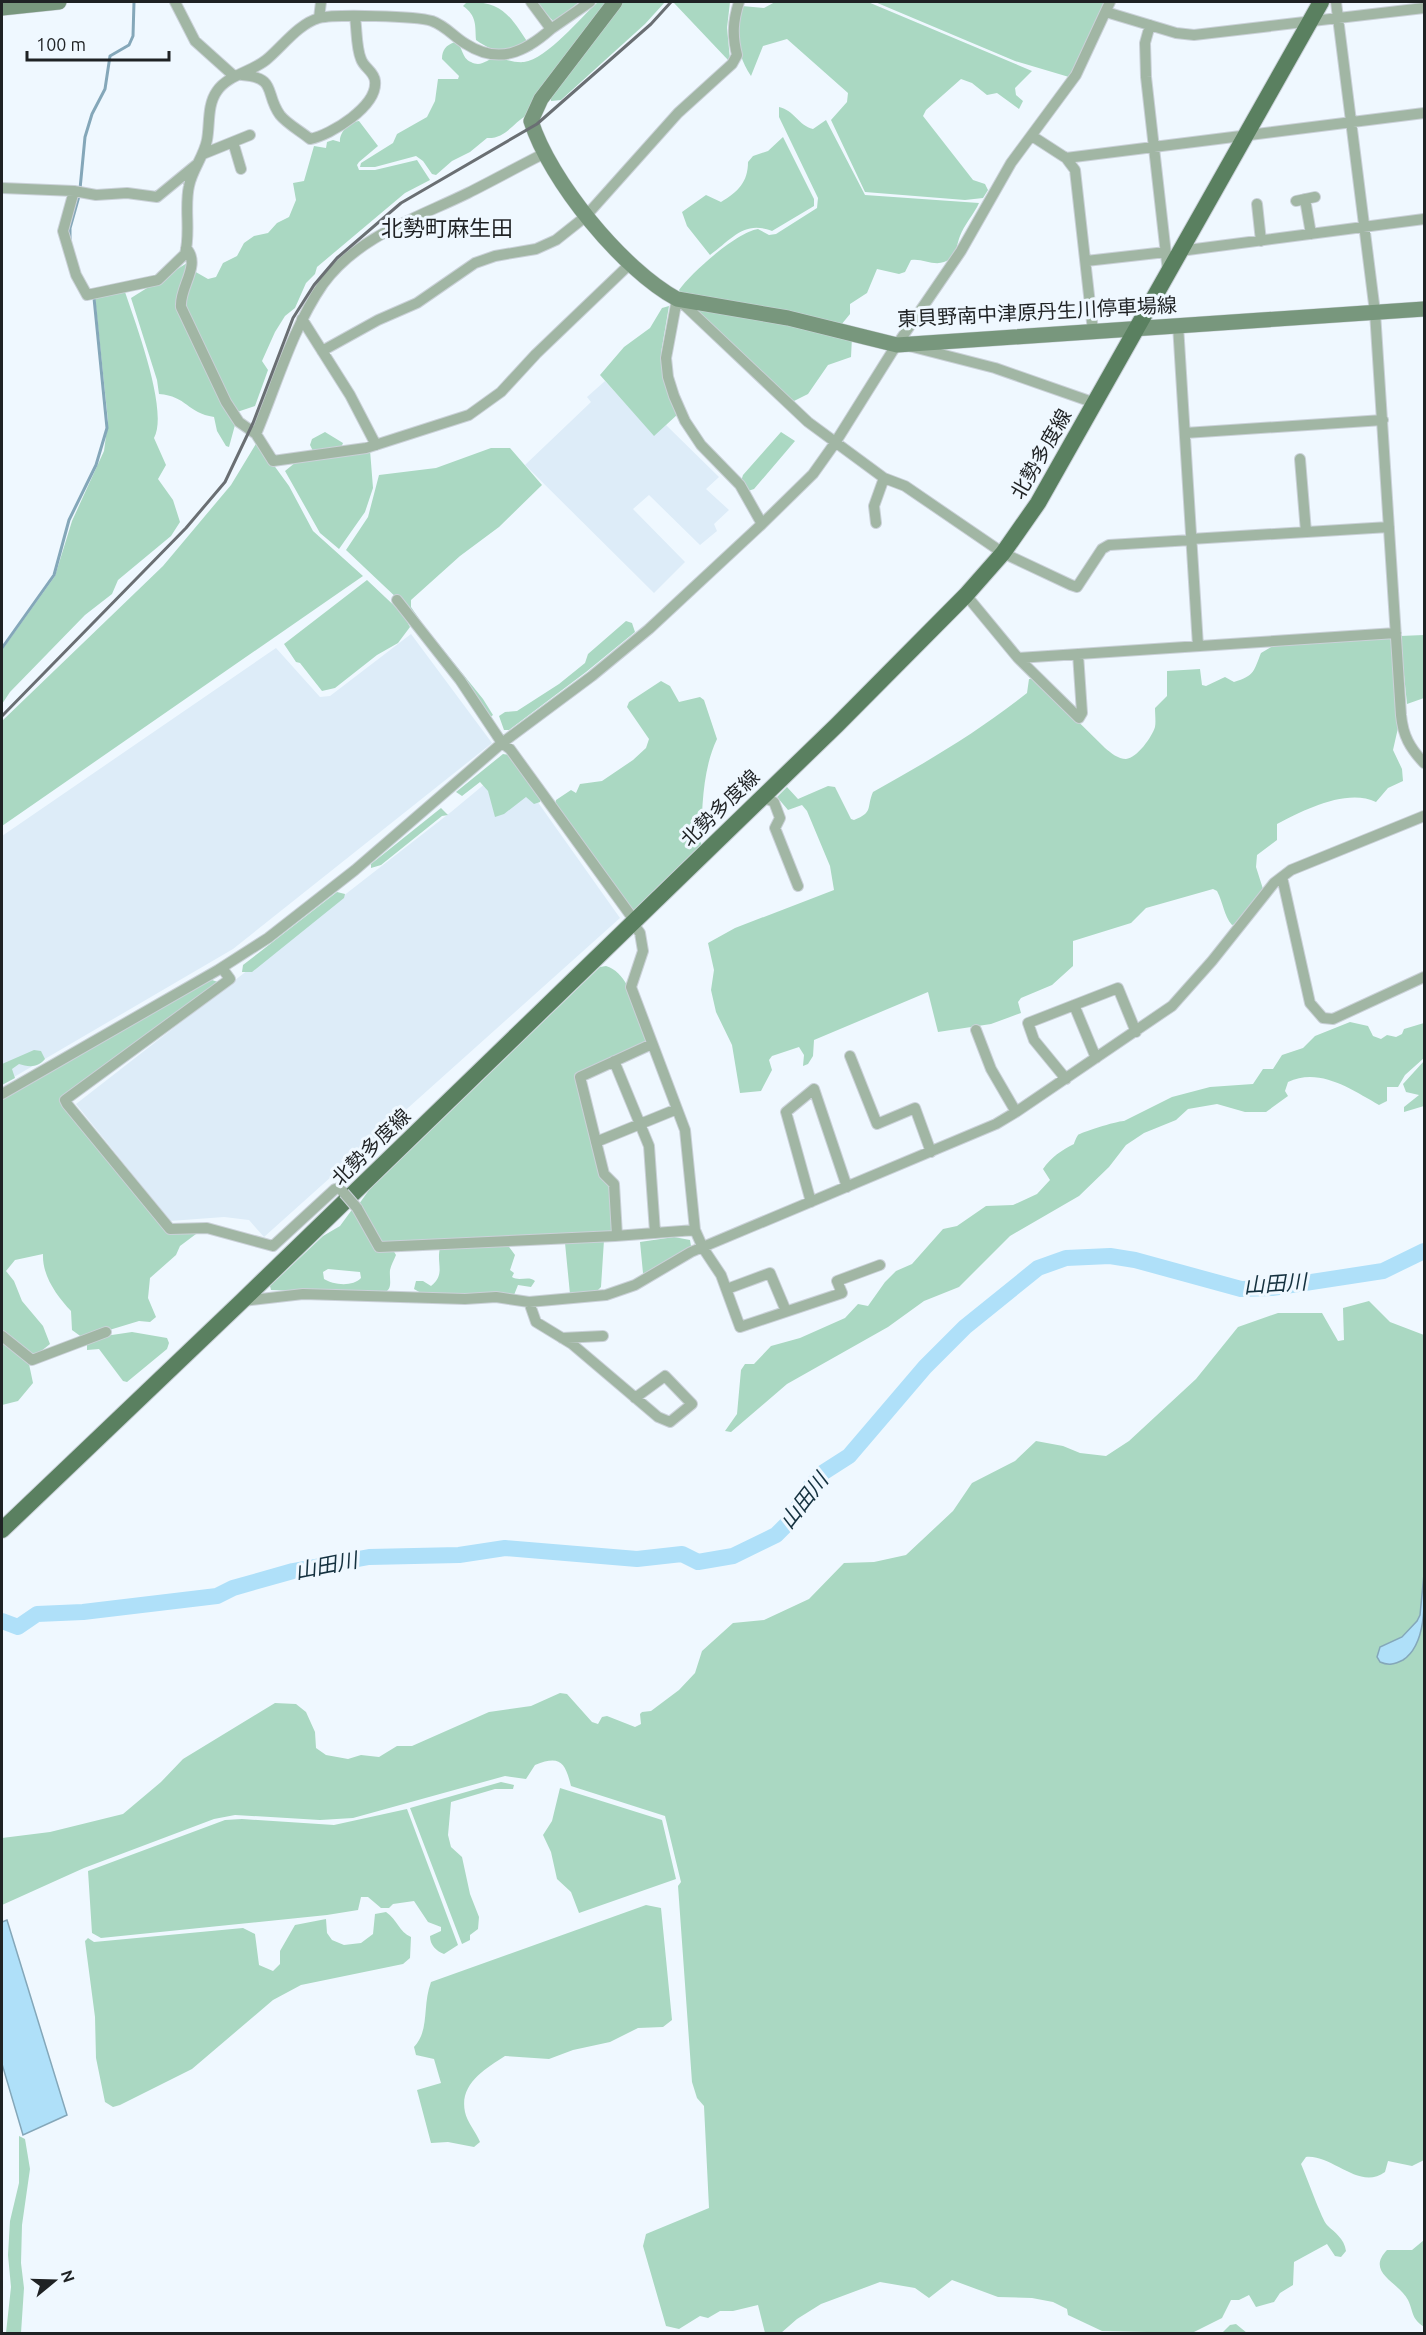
<svg xmlns="http://www.w3.org/2000/svg" width="1426" height="2335" font-family="Ubuntu,'Noto Sans JP',sans-serif">
<style>
.built{fill:#ddecf8}
.green{fill:#aad8c2;fill-rule:evenodd}
.water{fill:#afe0f9;stroke:#84a7b9;stroke-width:1.5}
.lines{fill:none;stroke-linecap:round;stroke-linejoin:round}
.stream{stroke:#84a7b9;stroke-width:3}
.river{stroke:#afe0f9;stroke-width:16}
.minor-casing{stroke:#cad1d8;stroke-width:12}
.secondary-casing{stroke:#cad1d8;stroke-width:16}
.primary-casing{stroke:#cad1d8;stroke-width:18}
.minor{stroke:#a1b6a4;stroke-width:10}
.secondary{stroke:#78977d;stroke-width:15}
.primary{stroke:#5a8060;stroke-width:16}
.rail{stroke:#6a6f73;stroke-width:3}
.minor-bridge-casing{stroke:#cad1d8;stroke-width:12;stroke-linecap:butt}
.minor-bridge{stroke:#a1b6a4;stroke-width:10}
.labels{text-anchor:middle;stroke-width:6;stroke-linejoin:round;paint-order:stroke}
.street-label{font-size:20px;fill:#1f2224;stroke:#eff8ff}
.water-label{font-size:21px;font-style:italic;fill:#14313f;stroke:#eff8ff}
.quarter-label{font-size:22px;fill:#1f2224;stroke:#eff8ff}
</style>
<rect width="100%" height="100%" fill="#eff8ff"/>
<path class="built" d="M605 381 654 435 666 425 719 477 706 489 729 510 714 524 717 531 700 545 649 495 633 509 685 562 654 593 525 465 591 402 587 397Z
M411 634 492 743 233 949 2 1084V836L276 648 320 697 330 696Z
M510 763 620 918 264 1237 249 1220 224 1217 170 1221 76 1104 451 812Z"/>
<path class="green" d="M467 2C506 1 512 20 533 50 515 60 491 51 476 40 475 25 477 16 463 6Z
M536 2H579L554 22Z
M598 2H610L527 115C513 123 505 139 487 138L470 152 452 161 436 175 432 174 423 161 416 156 375 167H360L361 163 393 143 397 134 427 117 435 101 438 79H458L459 76 442 59C442 50 446 45 455 42 464 47 461 58 471 62 482 68 487 58 497 58 506 59 515 63 524 62 547 59 581 17 598 2Z
M620 2H665L645 24 561 100 551 101V97Z
M676 2H730L727 28 730 59 728 60 674 3Z
M775 2H868L1032 71 1015 88 1016 95 1023 101 1019 109 997 93 987 95 972 83 961 79 926 110 923 116 973 180 985 184 988 190 983 198 965 200 865 192 831 120 847 102 848 93 787 39 763 46 751 76C737 56 733 28 742 6L764 8Z
M875 2H1105L1069 77 1015 61Z
M779 107C794 110 799 126 813 129L826 120 865 195 979 203C974 214 964 225 960 236 956 246 957 258 944 262 933 266 922 258 911 260L905 272 899 274 877 269 867 293 850 304V314L841 325 682 295 679 290C692 272 737 232 758 229L769 235 776 234 817 208 818 198 779 117Z
M359 121 378 146 359 162 357 165 359 170H375L417 160 430 180 405 193 317 267 315 274 306 283 295 308 285 316 275 332 262 361 268 370 255 406 237 412 233 409 183 307 194 271 208 279 216 277 223 263 237 256 244 243 254 236 268 233 277 223 289 217 296 200 293 183 304 181 314 146 326 148 327 142 333 140 340 142C339 132 350 122 359 121Z
M783 137 814 199V206L772 231C744 220 732 239 710 255L687 226 682 212 706 195 721 202C738 192 748 182 748 162L753 156 768 151Z
M187 263 179 294 235 425 229 447 226 446 217 431 214 417C187 413 187 396 159 394L157 380 131 298Z
M125 292C135 322 169 411 154 438L166 465 158 479 173 500 180 522 171 536 118 580 112 594 85 615 10 692 2 704V650L55 576 72 521 104 451 108 421 95 297Z
M669 306 661 353 664 376 678 414 654 436 600 375 624 347 650 328 662 308Z
M690 308 852 337 851 357 828 365 808 394 794 401 788 399Z
M325 432 343 443 341 448 313 451 310 445 312 439Z
M781 432 795 441 754 489 748 491 741 481 743 475Z
M257 442 289 486 313 531 363 576 2 826V721L163 566 231 485Z
M491 448H510L542 485 499 527 460 556 411 600V607L422 623 419 624 400 601 346 550 368 517 379 475 436 468Z
M370 450 373 488 365 512 339 549 320 533 285 471 296 462Z
M367 580 403 614 410 627 398 643 377 655 335 688 322 691 300 663 296 662 284 644Z
M626 621 632 623 635 632 586 672 509 730H504L499 716 505 712 517 711 559 684 585 663 588 654Z
M429 632 483 699 493 715 489 718Z
M1424 635V698L1407 704 1400 636Z
M1389 636 1392 639 1398 728 1393 750 1402 769 1403 781 1388 788 1376 802C1347 788 1304 810 1277 824V840L1257 855 1256 867 1263 889 1236 924 1232 925C1224 916 1223 902 1217 891L1213 889 1146 908 1131 923 1073 941V966L1052 985 1021 998 1018 1002 1021 1013 991 1024 938 1032 928 992 814 1040 813 1056 808 1064 803 1066 804 1055 799 1047 772 1056 769 1060 772 1070 761 1091 740 1093 732 1045 716 1012 711 990 714 970 708 943 735 928 834 890 830 866 807 811 802 805 788 810 777 797 787 787 798 799 828 786 835 787 851 819 854 820C874 812 866 808 873 792 927 762 978 732 1027 693L1029 679H1035L1105 748C1111 753 1118 759 1126 759 1137 758 1152 737 1155 727 1156 722 1155 714 1155 708L1167 696V671L1200 669 1202 685 1206 686 1225 677 1234 682C1255 676 1254 670 1261 653L1276 644Z
M661 681 670 686 679 702 700 697 704 700 717 739C702 770 702 811 701 845L634 913 555 806 556 800 571 790 576 793 580 784 602 781 633 760 646 748 649 739 627 707 629 702Z
M503 754 511 755 541 798 540 802 534 804 526 797 504 814 495 817 488 791 480 782 462 796 456 792Z
M441 808 448 815 442 816 381 865 371 868V864Z
M337 892 345 894 344 898 252 972H242L243 965Z
M606 966C632 974 638 1017 646 1040L645 1044 577 1075 611 1186 614 1234 382 1244 359 1204 369 1190 600 967Z
M212 980 221 983 62 1100 169 1231H200L180 1246 176 1255 150 1278 148 1298 156 1317 150 1322 139 1321 83 1338 72 1330 71 1311C57 1296 42 1276 43 1254L15 1260 6 1271 14 1281 22 1301 43 1326 50 1344 35 1356 2 1332V1100L172 1000Z
M1350 1022 1368 1026 1373 1036 1381 1039 1387 1035 1396 1037 1402 1034 1404 1029 1424 1023V1058L1405 1075 1398 1087H1387V1101L1379 1105C1352 1090 1320 1067 1288 1082L1285 1091 1288 1096 1266 1112H1245L1217 1104 1188 1109 1176 1120 1144 1133 1126 1145 1109 1167 1079 1196 1010 1236 959 1287 924 1301 888 1327 787 1384 731 1432 725 1431 737 1414 741 1370 745 1364H754L771 1346 800 1338 845 1318 858 1304 868 1306 885 1282 896 1271 912 1264 943 1229 957 1226 986 1206 1013 1205 1037 1194 1050 1180 1043 1169C1051 1157 1062 1150 1074 1144 1074 1143 1077 1136 1078 1135 1079 1133 1120 1120 1124 1121L1172 1097 1210 1087 1253 1084 1263 1069H1273L1282 1055 1303 1048 1315 1036Z
M34 1050 41 1051 45 1059C38 1068 28 1067 19 1064L12 1069 15 1078 2 1085V1064Z
M1424 1061V1106L1404 1112V1107L1419 1095 1406 1092 1403 1084Z
M351 1211H356L373 1244 393 1250 396 1255C394 1260 391 1265 390 1270 389 1281 394 1289 382 1294L271 1290 270 1286 323 1236 340 1226ZM328 1269 360 1272 361 1278C353 1287 333 1285 324 1279L323 1272Z
M674 1237 690 1240 691 1246 647 1274 643 1273 640 1242Z
M604 1240 601 1287 597 1291 570 1294 565 1243Z
M507 1244 515 1255 510 1270 514 1273 512 1277C520 1282 528 1275 535 1281L531 1287 518 1285 514 1295 421 1293 414 1289 416 1281H423L431 1286C446 1274 436 1264 440 1248Z
M1369 1301 1390 1322 1424 1335V2160L1412 2166 1388 2161 1385 2172C1359 2191 1332 2154 1306 2157L1301 2164C1306 2175 1322 2220 1327 2225 1335 2233 1344 2238 1346 2251L1341 2257 1335 2256 1327 2244 1294 2262 1293 2285 1280 2293 1274 2302 1256 2307 1249 2295 1239 2300H1231L1222 2318 1192 2333 1102 2331 1068 2315 1067 2309 1053 2302 1032 2298 998 2297 952 2280 929 2298 915 2288 880 2282 821 2304 797 2319 781 2333H765L758 2305 733 2311H720L708 2318 700 2316 679 2329 666 2326 643 2246 646 2234 709 2208 704 2106 697 2098 692 2082 678 1886 681 1882 665 1816 571 1786C565 1762 560 1755 535 1765L526 1779 505 1776 353 1818 320 1820 235 1815 214 1819 84 1868 2 1905V1838L50 1832 123 1814 161 1782 183 1759 275 1703 296 1704 306 1712 315 1732 316 1748 326 1755 348 1759 361 1755 379 1757 397 1746H412L489 1712 531 1706 560 1693 567 1694 592 1722 598 1724 602 1717 607 1716 635 1727 641 1724 640 1714 642 1712 651 1711 679 1690 695 1673 702 1651 733 1623 764 1620 809 1599 844 1563 874 1562 906 1555 953 1511 972 1483 1015 1461 1036 1441 1063 1446 1080 1453 1106 1456 1129 1441 1196 1379 1238 1327 1278 1313H1322L1338 1341 1344 1340 1343 1308Z
M132 1332 167 1338 169 1343 167 1349 127 1382 123 1381 99 1349 87 1350V1344L105 1336Z
M2 1339 29 1364 33 1383 18 1401 2 1405Z
M501 1782 514 1785 513 1789H495L451 1802 448 1835 451 1847 462 1857 470 1894 479 1917 478 1929 470 1935V1940L462 1944 410 1808Z
M560 1788 662 1820 676 1879 579 1913 571 1892 557 1879 551 1852 543 1835 552 1821Z
M407 1809 458 1945 444 1954C436 1951 430 1945 430 1936L441 1931V1927L428 1922 414 1901 393 1904 389 1908H381L368 1897H361L358 1910 327 1915 101 1938 92 1933 88 1871 225 1820 242 1819 334 1825Z
M646 1905 661 1908 672 2020 663 2027 638 2028 610 2042 573 2050 549 2059 505 2056C485 2069 459 2084 465 2112 467 2122 476 2132 480 2142L474 2147 448 2142 431 2143 417 2090 441 2083 434 2059 416 2055 414 2047C430 2030 422 2006 431 1982Z
M386 1912C397 1919 399 1932 411 1937L410 1958 403 1964 301 1985 273 2000 192 2069 120 2105 113 2107 105 2102 96 2058 95 2017 85 1941 88 1938 94 1942 243 1928 255 1934 259 1965 273 1971 280 1964V1951L295 1925 326 1919 327 1933 332 1940 344 1945 361 1943 373 1934 375 1914Z
M19 2136 25 2139 30 2169 22 2225 21 2263 24 2288 21 2333H6L11 2287 8 2255 10 2221 19 2183Z
M1424 2240V2327C1411 2318 1414 2313 1408 2300 1399 2282 1365 2273 1387 2250H1412Z
M1236 2324 1247 2333H1222L1230 2325Z"/>
<path class="water" d="M1424 1574C1425 1604 1426 1645 1403 1660 1395 1664 1389 1666 1380 1662L1377 1657 1380 1647 1402 1637 1417 1621 1420 1615Z
M7 1920 67 2115 23 2135 2 2064V1922Z"/>
<g class="lines">
<path class="stream" d="M80 189 85 137 92 114 105 89 110 56 129 45 133 36 134 2
M70 239V228L79 196
M2 648 54 575 69 520 96 465 107 428 94 298"/>
<path class="river" d="M2 1621 18 1627 37 1614 83 1612 217 1596 233 1588 293 1571 369 1557 459 1555 505 1548 637 1559 682 1554 698 1562 733 1556 776 1535 790 1521 810 1487 824 1472 849 1456 925 1367 965 1327 1038 1268 1066 1258 1110 1256 1135 1260 1241 1289 1272 1288 1383 1271 1424 1251"/>
<defs>
<path id="minor" d="M175 2 195 41 234 76
M531 2 551 29 590 2
M1336 2 1375 312 1401 715C1403 736 1410 748 1424 763
M1106 12 1176 33 1194 35 1424 8
M319 18 321 2
M1150 25 1145 43 1146 77 1168 272
M242 75C278 78 264 93 280 115 287 124 302 132 310 139 331 135 378 106 375 81 374 71 364 68 361 59 356 47 357 30 355 17
M1032 136 1066 158 1424 113
M233 142 241 169
M203 154 250 135
M1066 158 1075 170 1093 331
M2 188 74 191 96 195 127 193 157 197 196 165
M74 191 63 231 76 275 87 295 158 280 185 254C191 232 184 208 189 186 192 170 204 156 207 140 210 124 207 105 217 91 228 75 251 72 266 60 282 47 298 24 319 18 335 14 416 16 432 21 446 26 454 37 466 44 499 65 525 52 551 29
M1305 199 1311 234
M1296 201 1315 197
M1257 204 1261 241
M186 248C202 265 179 287 181 307L226 402 239 422 256 434 273 461 366 448 469 415 501 392 536 354 631 263
M1180 251 1424 219
M1086 261 1166 252
M677 299 666 358 668 377 674 396 685 421 701 445 740 485 762 524
M679 300 808 422 884 478 874 506 876 523
M302 319 350 395 376 445
M1178 325 1198 646
M909 346 995 368 1095 403
M322 351 378 320 417 303 475 263 495 256 536 249 556 240 585 217 678 113 732 64 737 55C732 35 733 21 739 2
M1185 433 1383 420
M256 434C277 384 292 329 323 284 358 236 417 218 468 193 494 180 519 166 545 153
M1300 459 1306 532
M884 478 905 486 1003 553 1071 585 1077 587 1102 549 1109 545 1191 540
M1191 539 1389 527
M966 595 1018 658 1396 633
M397 600 460 680 502 743 510 749 634 920
M1018 658 1079 718 1082 713 1078 654
M762 797 774 802 780 818 775 828 798 886
M1282 877 1310 1003 1323 1018 1333 1019 1424 977
M632 922 640 933 643 951 631 987 685 1130 695 1230
M222 968 230 979 65 1100 67 1104 170 1229 207 1228 273 1246 335 1189 339 1188 344 1193
M1074 1005 1096 1058
M976 1030 991 1069 1016 1112
M850 1056 877 1124 915 1108 931 1152
M614 1061 649 1146 655 1232
M1066 1079 1034 1040 1028 1023 1118 988 1136 1032
M2 1094 218 970 268 938 355 870 502 743 592 676 649 629 762 524 813 474 835 443 892 352 961 251 1011 163 1076 75 1110 2
M596 1142 677 1109
M811 1202 786 1112 814 1089 847 1187
M357 1208 379 1247 615 1236 695 1230 703 1248 721 1275 740 1327 842 1293 837 1281 880 1265
M617 1235 614 1184 604 1174 580 1077 652 1044
M727 1289 770 1273 786 1311
M243 1301 303 1294 465 1299 496 1297 529 1302 606 1295 635 1285 691 1252 996 1124 1016 1112 1172 1006 1212 961 1274 883 1291 870 1424 816
M529 1302 536 1322 572 1344 658 1417 670 1422 692 1404 665 1376 635 1398
M2 1336 32 1360 106 1332
M562 1338 603 1336"/>
<path id="secondary" d="M615 2 541 99 531 121C550 181 622 269 677 299L788 318 897 345 1424 309
M2 8 59 2"/>
<path id="primary" d="M2 1530 242 1301 837 725 966 595 1003 553 1038 503 1321 2"/>
</defs>
<use href="#minor" class="minor-casing"/>
<use href="#secondary" class="secondary-casing"/>
<use href="#primary" class="primary-casing"/>
<use href="#minor" class="minor"/>
<use href="#secondary" class="secondary"/>
<use href="#primary" class="primary"/>
<path class="rail" d="M2 716 186 528 225 482 253 423 293 318 314 285 337 258 401 203 537 124 651 24 671 2"/>
<defs>
<path id="minor-bridge" d="M344 1193 357 1208"/>
</defs>
<use href="#minor-bridge" class="minor-bridge-casing"/>
<use href="#minor-bridge" class="minor-bridge"/>
</g>
<g class="labels">
<g class="street-label">
<text transform="translate(1037 312) rotate(-3)" y="7">東貝野南中津原丹生川停車場線</text>
<text transform="translate(1041 454) rotate(-60)" y="7">北勢多度線</text>
<text transform="translate(720 808) rotate(-44)" y="7">北勢多度線</text>
<text transform="translate(371 1147) rotate(-44)" y="7">北勢多度線</text>
</g>
<g class="water-label">
<text transform="translate(1275 1284) rotate(-4)" y="7">山田川</text>
<text transform="translate(804 1501) rotate(-52)" y="7">山田川</text>
<text transform="translate(326 1566) rotate(-11)" y="7">山田川</text>
</g>
<g class="quarter-label">
<text x="447" y="236">北勢町麻生田</text>
</g>
</g>
<rect width="1426" height="2335" fill="none" stroke="#1f2224" stroke-width="6"/>
<g transform="translate(54 2281) rotate(71)" stroke="#eff8ff" stroke-width="4.5" paint-order="stroke">
<path d="M0-4.5L10 22L0 15L-10 22Z" fill="#1f2224"/>
<text y="-9" font-size="16" font-weight="bold" text-anchor="middle" fill="#1f2224">N</text>
</g>
<path d="M27 51v9h142v-9" fill="none" stroke="#1f2224" stroke-width="3"/>
<text x="36" y="51" font-size="18" fill="#1f2224" stroke="#eff8ff" stroke-width="4.5" paint-order="stroke">100 m</text>
</svg>
